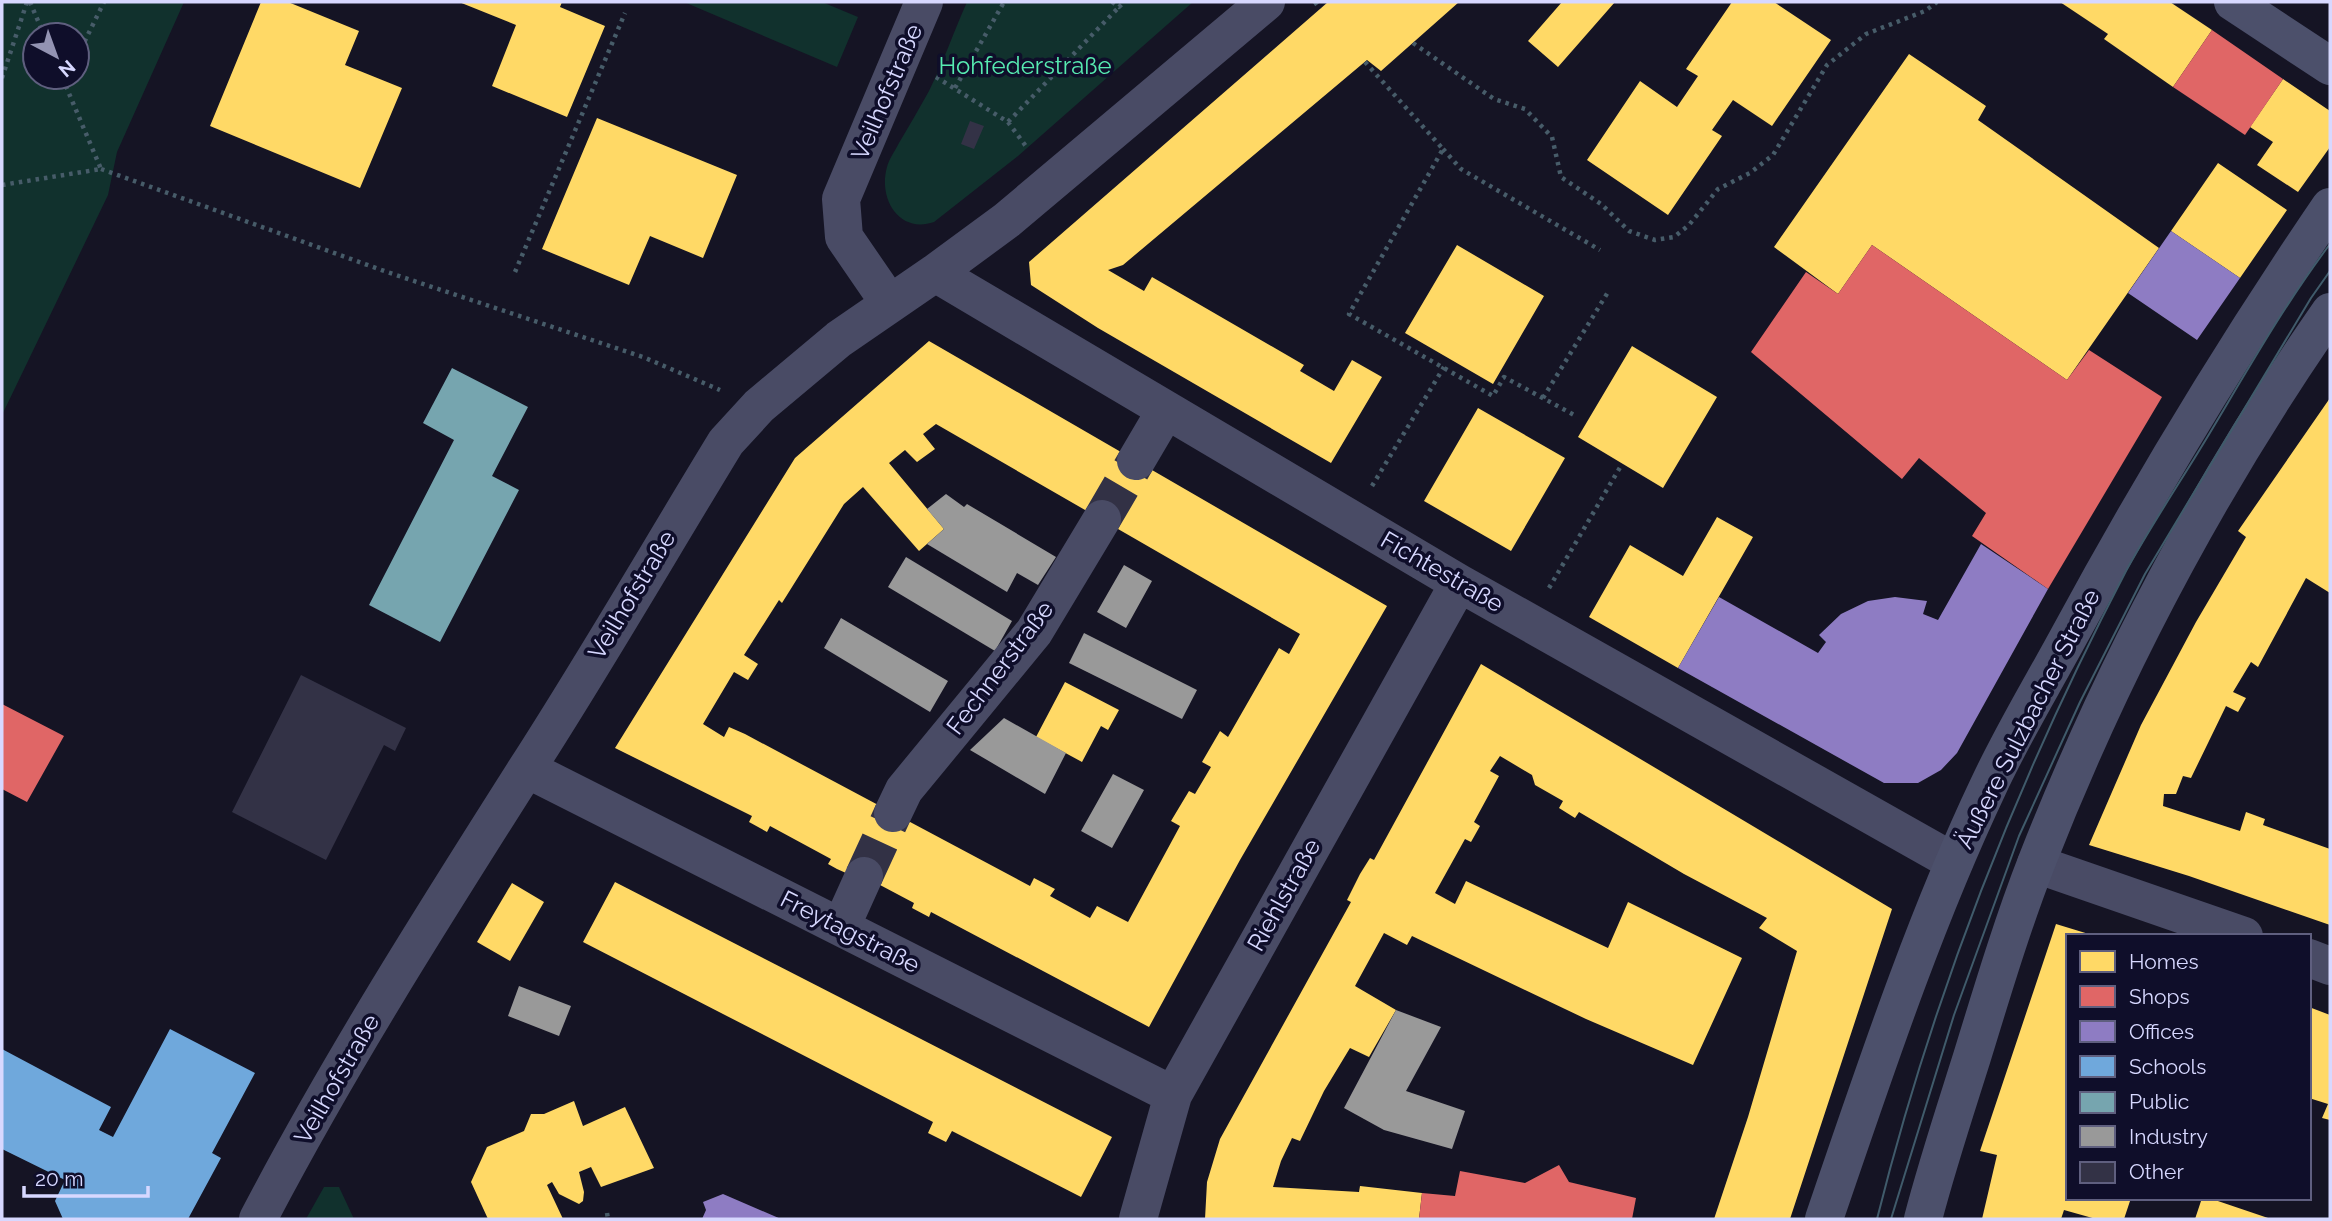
<svg xmlns="http://www.w3.org/2000/svg" width="2332" height="1221" font-family="Raleway,sans-serif">
<style>
.green{fill:#11312d;fill-rule:evenodd}
.homes{fill:#ffd966;fill-rule:evenodd}
.shops{fill:#e06666}
.offices{fill:#8e7cc3}
.schools{fill:#6fa8dc}
.public{fill:#76a5af}
.industry{fill:#999}
.building{fill:#333246}
.lines{fill:none;stroke-linecap:round;stroke-linejoin:round}
.street-tunnel{stroke:#323145;stroke-width:38;stroke-dasharray:38 19;stroke-linecap:butt}
.path{stroke:#475c69;stroke-width:4.5;stroke-dasharray:3.5 5;stroke-linecap:butt}
.street{stroke:#494b65;stroke-width:38}
.secondary{stroke:#4c506b;stroke-width:38}
.tram{stroke:#405b6b;stroke-width:2}
.labels{text-anchor:middle;stroke-width:7;stroke-linejoin:round;paint-order:stroke}
.park-label{font-size:24px;fill:#57ebb1;stroke:#0f0e2a}
.street-label{font-size:24px;fill:#d7d8ff;stroke:#0f0e2a}
</style>
<rect width="100%" height="100%" fill="#151424"/>
<path class="green" d="M2 2H184L117 152 108 195 2 415ZM77 35V77H35V35Z
M684 2H822L858 17 837 67Z
M967 2H1193L1018 156 934 222C899 234 878 199 887 167 889 159 895 151 899 143 909 126 919 109 929 91 943 63 954 31 967 2Z
M324 1187H339L354 1219H306Z"/>
<path class="homes" d="M261 2H288L359 31 345 65 402 88 360 188 210 126Z
M459 2H562L560 7 605 26 567 117 492 86 516 25Z
M1328 2H1459L1381 71 1367 60 1123 265 1108 270 1144 291 1152 277 1304 365 1300 371 1334 391 1352 360 1382 377 1331 463 1098 328 1031 285 1029 262Z
M1562 2H1615L1558 67 1528 41Z
M1732 2H1774L1831 40 1772 126 1733 100 1712 130 1722 136 1668 215 1587 160 1640 81 1677 107 1698 76 1686 69Z
M2060 2H2170L2212 30 2173 87 2104 39 2108 34Z
M1909 54 1986 106 1978 120 2159 248 2067 380 1872 245 1838 294 1774 247Z
M2283 79 2330 111V147L2298 192 2257 165 2273 142 2250 127Z
M597 118 737 175 703 258 650 236 629 285 542 249Z
M2218 163 2287 210 2240 278 2171 231Z
M1457 245 1544 296 1493 384 1405 333Z
M929 341 1387 606 1240 860 1149 1027 931 912 929 917 912 908 914 903 848 868 846 873 837 869 828 864 831 859 770 826 767 832 749 822 752 816 615 748 795 458ZM936 424 1300 634 1289 654 1279 648 1228 737 1220 731 1202 762 1211 767 1195 794 1189 791 1171 821 1180 826 1128 922 1097 906 1090 918 1050 896 1055 889 1034 878 1030 886 745 734 729 727 724 737 703 724 734 672 748 680 758 664 744 655 779 600 782 603 844 504 863 487 919 551 944 529 889 463 905 450 917 462 935 449 923 434Z
M1632 346 1717 397 1663 488 1578 437Z
M2330 398V593L2306 578 2258 667 2251 662 2233 692 2246 698 2238 712 2226 706 2191 778 2183 776 2176 794H2164L2163 806 2240 831 2246 812 2265 819 2263 825 2330 849V925L2189 876 2089 845 2141 725 2196 622 2246 537 2238 531Z
M1478 408 1565 458 1511 551 1424 501Z
M1717 517 1753 537 1678 668 1589 617 1630 545 1683 576Z
M1481 664 1892 909 1790 1219H1714L1748 1117 1797 951 1759 928 1767 918 1684 874 1579 812 1575 818 1559 808 1563 801 1535 785 1532 775 1500 756 1490 771 1499 776 1474 822 1480 826 1471 842 1465 839 1435 893 1455 904 1466 881 1608 948 1628 902 1742 958 1693 1065 1586 1019 1412 936 1407 945 1384 933 1355 986 1396 1010 1369 1057 1350 1048 1324 1091 1300 1141 1292 1138 1281 1161 1273 1187 1359 1192 1360 1186 1422 1193 1419 1219H1205L1207 1182 1220 1139 1351 902 1347 900 1360 874 1370 858 1374 860Z
M1065 682 1119 710 1108 730 1101 726 1082 762 1036 737Z
M615 882 1112 1137 1081 1197 952 1131 946 1142 928 1133 933 1122 583 942Z
M512 883 544 902 510 961 477 942Z
M2056 924 2092 935 2068 936V1198H2131L2124 1219H2096L2064 1210 2061 1219H1982L1997 1155 1980 1151Z
M2309 1007 2330 1015V1120L2322 1118 2328 1104 2309 1098Z
M574 1101 583 1126 625 1107 654 1168 601 1187 591 1167 579 1172 584 1192 583 1201 579 1204 559 1194 552 1182 547 1185 563 1219H488L471 1182 487 1147 524 1131 531 1114H544Z
M2202 1198H2209L2271 1219H2195Z"/>
<path class="shops" d="M2212 30 2283 79 2245 135 2173 87Z
M1872 245 2067 380 2089 350 2162 397 2048 589 1972 536 1986 513 1919 458 1902 479 1751 352 1806 272 1838 294Z
M2 704 64 736 27 802 2 789Z
M1559 1165 1569 1182 1636 1198 1632 1219H1419L1422 1193 1455 1196 1460 1171 1525 1183Z"/>
<path class="offices" d="M2171 231 2240 278 2197 340 2128 293Z
M1981 544 2048 589 1957 753 1941 770 1918 783H1884L1678 668 1719 597 1818 653 1826 642 1819 635 1841 614 1868 601 1895 597 1927 601 1923 614 1938 620Z
M723 1194 781 1219H702L706 1210 703 1202Z"/>
<path class="schools" d="M170 1029 255 1073 212 1153 221 1158 188 1219H63L55 1201 65 1180 2 1149V1049L111 1107 99 1130 113 1137Z"/>
<path class="public" d="M452 368 528 407 492 476 519 490 440 642 369 605 454 440 423 423Z"/>
<path class="industry" d="M946 494 964 507 967 504 1056 557 1038 585 1017 573 1007 592 927 544 944 529 927 509Z
M906 557 1012 621 995 651 888 587Z
M1124 565 1152 581 1126 628 1097 612Z
M841 618 948 681 930 712 824 648Z
M1084 633 1197 690 1182 719 1069 663Z
M1004 718 1066 753 1045 794 970 750Z
M1113 774 1144 790 1112 848 1081 831Z
M519 986 571 1006 559 1036 508 1016Z
M1396 1010 1441 1027 1406 1091 1465 1111 1452 1149 1384 1130 1344 1108Z"/>
<path class="building" d="M970 121 984 126 974 149 961 144Z
M301 675 406 728 395 751 384 745 326 860 232 812Z"/>
<g class="lines">
<path class="street-tunnel" d="M1102 519 1136 461
M864 876 893 813"/>
<path class="path" d="M30 2 44 35
M1112 2 1119 7 1124 2
M1315 2 1320 9
M1413 43 1494 99 1525 109 1552 137 1561 177 1601 204 1629 231 1655 240 1674 237 1689 225 1718 189 1750 173 1773 155 1827 65 1866 34 1925 11 1937 2
M77 57 104 2
M1365 62 1443 149 1349 314 1493 396 1504 377 1576 416
M936 77 1008 122 1119 7
M2 78 27 2
M955 88 1004 2
M1008 122 1028 149
M1443 149 1461 169 1600 250
M101 169 387 272 643 357 720 390
M2 185 101 169 62 77
M515 272 625 13
M1543 398 1608 292
M1372 486 1444 367
M1549 588 1622 464
M607 1213 608 1219"/>
<path class="street" d="M935 273 1459 583 1954 862
M890 304 844 237 841 199 924 2
M1136 461 1166 410
M527 769 1173 1095
M893 813 904 790 1034 632 1102 519
M2036 864 2244 936
M841 927 864 876
M2309 958 2330 966
M258 1219C339 1064 433 916 527 768 596 661 660 550 726 442L759 406 839 339 935 273 1007 220 1266 2
M1138 1219 1173 1095 1459 583"/>
<path class="secondary" d="M2233 2 2330 66
M1824 1219C1873 1076 1923 924 1988 787 2012 735 2042 686 2069 636 2149 488 2236 345 2330 207
M1923 1219C1937 1165 1955 1111 1972 1057 1992 992 2012 925 2037 861 2113 667 2211 483 2330 312"/>
<path class="tram" d="M1877 1219C1933 995 2019 776 2126 571 2151 525 2181 481 2208 436 2247 371 2284 305 2330 244
M1891 1219 1954 1015 2019 836 2080 702 2145 574 2311 298 2330 271"/>
</g>
<g class="labels">
<g class="park-label">
<text x="1025" y="74">Hohfederstraße</text>
</g>
<g class="street-label">
<text transform="translate(887 92) rotate(-67)" y="8">Veilhofstraße</text>
<text transform="translate(1442 572) rotate(30)" y="8">Fichtestraße</text>
<text transform="translate(632 595) rotate(-59)" y="8">Veilhofstraße</text>
<text transform="translate(1000 668) rotate(-53)" y="8">Fechnerstraße</text>
<text transform="translate(2028 719) rotate(-63)" y="8">Äußere Sulzbacher Straße</text>
<text transform="translate(1284 895) rotate(-61)" y="8">Riehlstraße</text>
<text transform="translate(850 932) rotate(27)" y="8">Freytagstraße</text>
<text transform="translate(337 1079) rotate(-60)" y="8">Veilhofstraße</text>
</g>
</g>
<rect width="2332" height="1221" fill="none" stroke="#d7d8ff" stroke-width="7"/>
<rect x="2066" y="934" width="245" height="266" fill="#0f0e2a" stroke="#5f5f7f" stroke-width="2"/>
<rect x="2080" y="951" width="35" height="21" fill="#ffd966" stroke="#5f5f7f" stroke-width="2"/>
<text x="2129" y="969" font-size="21" fill="#d7d8ff">Homes</text>
<rect x="2080" y="986" width="35" height="21" fill="#e06666" stroke="#5f5f7f" stroke-width="2"/>
<text x="2129" y="1004" font-size="21" fill="#d7d8ff">Shops</text>
<rect x="2080" y="1021" width="35" height="21" fill="#8e7cc3" stroke="#5f5f7f" stroke-width="2"/>
<text x="2129" y="1039" font-size="21" fill="#d7d8ff">Offices</text>
<rect x="2080" y="1056" width="35" height="21" fill="#6fa8dc" stroke="#5f5f7f" stroke-width="2"/>
<text x="2129" y="1074" font-size="21" fill="#d7d8ff">Schools</text>
<rect x="2080" y="1092" width="35" height="21" fill="#76a5af" stroke="#5f5f7f" stroke-width="2"/>
<text x="2129" y="1109" font-size="21" fill="#d7d8ff">Public</text>
<rect x="2080" y="1126" width="35" height="21" fill="#999999" stroke="#5f5f7f" stroke-width="2"/>
<text x="2129" y="1144" font-size="21" fill="#d7d8ff">Industry</text>
<rect x="2080" y="1162" width="35" height="21" fill="#333246" stroke="#5f5f7f" stroke-width="2"/>
<text x="2129" y="1179" font-size="21" fill="#d7d8ff">Other</text>
<g transform="translate(56 56) rotate(139)"><circle r="33" fill="#0f0e2a" stroke="#5f5f7f" stroke-width="2"/>
<path d="M0-5L12 26L0 18L-12 26Z" fill="#9393b2"/>
<text y="-10" font-size="19" font-weight="bold" text-anchor="middle" fill="#d7d8ff">N</text>
</g>
<path d="M24 1186v10h124v-10" fill="none" stroke="#d7d8ff" stroke-width="3.5"/>
<text x="35" y="1186" font-size="21" fill="#d7d8ff" stroke="#0f0e2a" stroke-width="5" paint-order="stroke">20 m</text>
</svg>
